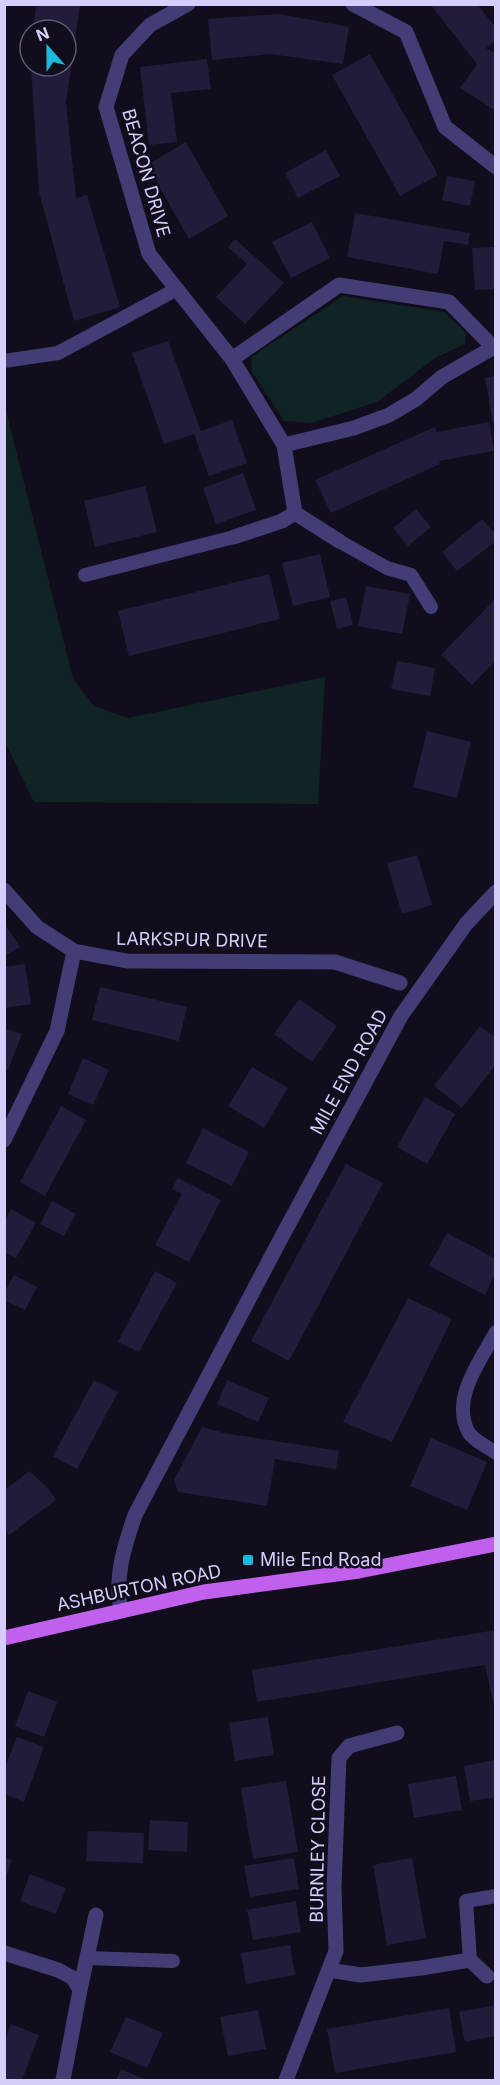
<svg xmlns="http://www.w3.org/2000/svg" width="500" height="2085" font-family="Inter,sans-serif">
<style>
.green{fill:#112425}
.building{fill:#241b3b}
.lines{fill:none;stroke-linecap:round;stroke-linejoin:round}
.service{stroke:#433d76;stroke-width:14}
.minor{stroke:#433d76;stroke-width:15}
.tertiary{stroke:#433d76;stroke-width:15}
.primary{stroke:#c260ee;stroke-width:15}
.poi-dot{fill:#18bbdc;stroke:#110d1c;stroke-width:2}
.labels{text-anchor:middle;stroke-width:5;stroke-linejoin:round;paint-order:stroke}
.street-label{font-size:18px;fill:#d5cdfa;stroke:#110d1c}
.poi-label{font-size:18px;fill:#d5cdfa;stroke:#110d1c;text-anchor:start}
</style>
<rect width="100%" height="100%" fill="#110d1c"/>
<path class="green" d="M343 296 444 312 466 333 465 344 435 358 377 402 311 423 284 421 252 372 251 357Z
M5 407 73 679 94 706 128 718 325 677 318 804 34 802 5 742Z"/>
<path class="building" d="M37 4H80L66 103 76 198 87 195 120 307 74 321 39 192 31 66H66V30H32Z
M430 4H477L496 28V40L486 48 496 54V111L460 88 477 64Z
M279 14 349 27 343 64 270 54 212 60 208 19Z
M370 54 438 175 400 196 332 75Z
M207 59 211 89 171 93 177 142 149 145 140 67Z
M186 142 228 216 189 239 147 165Z
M326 150 340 176 298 198 285 173Z
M447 176 475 181 470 206 442 200Z
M355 213 470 233 468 245 444 241 438 274 347 257Z
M312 222 330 258 291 278 272 242Z
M235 239 284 283 245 324 216 297 247 264 228 247Z
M496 247V289L475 290 472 248Z
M168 341 201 431 232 420 247 463 209 476 194 434 164 444 132 353Z
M496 376V422L493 423 485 378Z
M489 422 494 451 439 461 440 464 331 513 315 480 435 427 437 432Z
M243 473 256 510 216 524 203 488Z
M145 486 157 532 95 547 84 501Z
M416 509 431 527 408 546 393 528Z
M482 519 496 535V541L457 571 442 552Z
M320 554 330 597 293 606 282 563Z
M269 574 280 619 129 656 118 611Z
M366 586 410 594 402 634 358 626Z
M346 597 353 625 337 629 330 601Z
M496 598V660L472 685 441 655Z
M397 661 435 668 430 696 391 689Z
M427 731 471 742 457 798 413 787Z
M417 855 432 905 402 914 387 863Z
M4 923 20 947 4 956Z
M25 964 31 1004 4 1008V967Z
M100 987 187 1007 179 1041 92 1020Z
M299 999 337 1026 312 1062 274 1034Z
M480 1026 496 1038V1064L462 1108 434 1086Z
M4 1028 22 1034 8 1070 4 1069Z
M83 1058 109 1070 93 1105 68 1094Z
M252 1067 288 1088 264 1128 228 1106Z
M425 1097 455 1114 427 1164 397 1147Z
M61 1106 86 1120 45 1196 20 1182Z
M203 1128 249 1152 232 1186 186 1163Z
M346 1164 383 1183 289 1361 251 1341Z
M178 1178 221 1200 189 1262 155 1245 182 1194 172 1189Z
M52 1201 76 1214 64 1236 40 1224Z
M11 1209 36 1223 16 1258 4 1252V1222Z
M447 1233 496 1259V1272L485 1295 429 1266Z
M155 1271 177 1283 139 1352 118 1342Z
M14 1275 37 1287 25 1310 4 1300V1293Z
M408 1298 452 1319 392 1442 343 1422Z
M94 1380 118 1392 77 1469 53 1456Z
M227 1380 269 1398 258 1422 217 1404Z
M202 1427 224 1433 339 1451 336 1469 275 1459 267 1506 178 1492 174 1480Z
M431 1438 487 1462 467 1510 410 1486Z
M29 1471 47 1487 56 1500 9 1535 5 1529V1490Z
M496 1630V1715L485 1665 257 1702 252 1670Z
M28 1691 57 1702 44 1737 15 1726Z
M268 1717 274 1755 235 1761 229 1723Z
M17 1737 44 1747 24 1802 4 1794V1770Z
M496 1760V1797L470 1801 464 1766Z
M456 1776 462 1810 414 1818 408 1784Z
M286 1781 298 1852 253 1859 241 1788Z
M150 1820 188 1822 187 1852 148 1850Z
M88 1831 144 1833 143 1863 86 1861Z
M4 1857 12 1860 5 1878H4Z
M294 1858 299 1889 250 1897 244 1866Z
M412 1858 426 1938 387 1945 373 1865Z
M30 1874 66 1888 56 1914 20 1901Z
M296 1901 301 1932 253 1940 247 1910Z
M290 1945 295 1975 246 1984 241 1953Z
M496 2005V2036L465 2042 459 2012Z
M449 2008 456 2052 335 2073 327 2029Z
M258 2010 266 2049 228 2056 220 2017Z
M126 2017 163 2033 147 2068 110 2052Z
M11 2024 39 2035 22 2080H4V2043Z
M121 2069 147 2080H116Z"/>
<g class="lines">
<path class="service" d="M4 361 58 353 177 289
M339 541 387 568 411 575 431 607
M85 575 234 537
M496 1332C480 1361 450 1400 469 1433 474 1441 488 1447 496 1453
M88 1958 173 1961
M470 1960 466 1901 496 1896"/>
<path class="minor" d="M188 4 150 25 122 55 106 107 149 254 232 359 284 445 354 428 389 415 416 399 442 377 496 346
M353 4 406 32 445 127 496 167
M232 359 339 285 449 302 493 347
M295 513 339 541
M234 537 282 521 295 513 284 445
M4 890 37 927 74 951 127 961 335 962 400 983
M4 1140 57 1031 74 951
M4 1953 58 1970 73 1978 80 1990 63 2080
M329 1970 361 1975 421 1968 470 1960 487 1976
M80 1990 96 1915
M286 2080 336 1951 334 1887 339 1758 349 1746 397 1733"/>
<path class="tertiary" d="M121 1611C114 1578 124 1547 135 1515L279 1242 401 1016 466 924 496 892"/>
<path class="primary" d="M4 1638 204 1592 359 1571 496 1544"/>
</g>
<rect class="poi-dot" x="242" y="1554" width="12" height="12" rx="3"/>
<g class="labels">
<g class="street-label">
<text transform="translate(146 173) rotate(74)" y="6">BEACON DRIVE</text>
<text transform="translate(192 940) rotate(1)" y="6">LARKSPUR DRIVE</text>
<text transform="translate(349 1072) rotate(-61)" y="6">MILE END ROAD</text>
<text transform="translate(139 1588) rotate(-12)" y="6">ASHBURTON ROAD</text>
<text transform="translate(318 1849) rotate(-89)" y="6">BURNLEY CLOSE</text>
</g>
<g class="poi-label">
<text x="260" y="1566">Mile End Road</text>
</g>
</g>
<rect width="500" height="2085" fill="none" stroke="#d5cdfa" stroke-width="12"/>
<g transform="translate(48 48) rotate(339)"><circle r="28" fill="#110d1c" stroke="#5f5a75" stroke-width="1.5"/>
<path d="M0-4.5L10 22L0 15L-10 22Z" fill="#18bbdc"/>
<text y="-9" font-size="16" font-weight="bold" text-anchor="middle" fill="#d5cdfa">N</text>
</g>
</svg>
